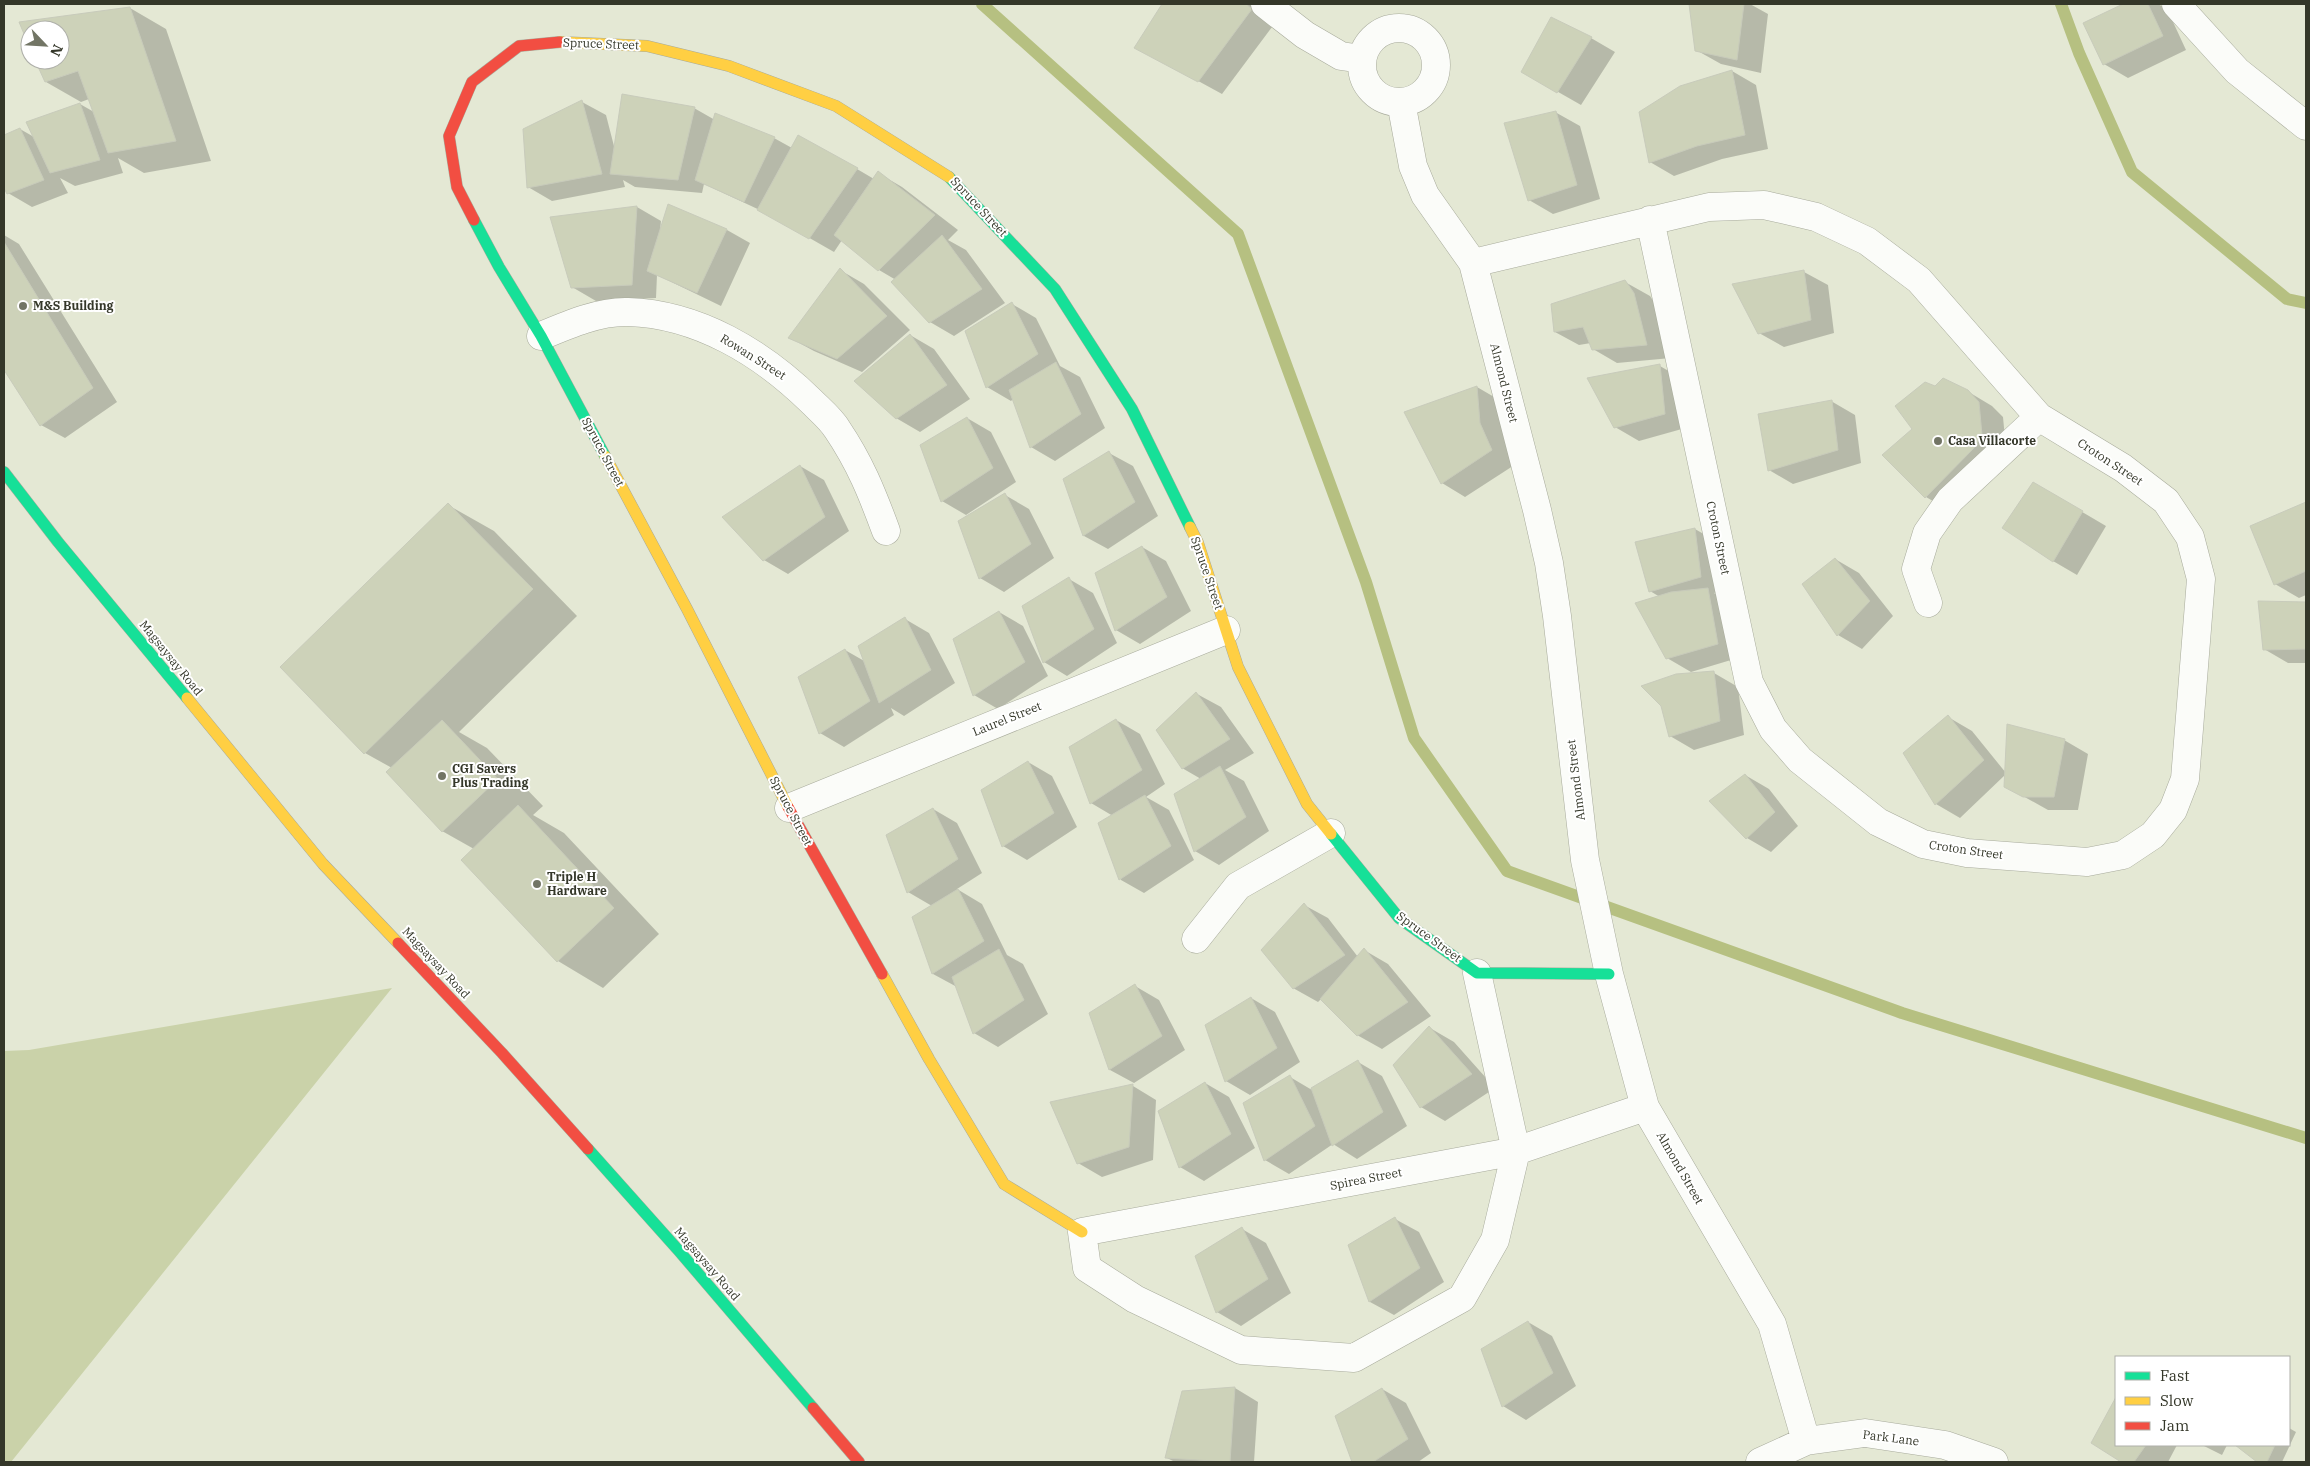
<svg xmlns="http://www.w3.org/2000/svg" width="2310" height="1466" font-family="'IBM Plex Serif',serif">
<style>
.grass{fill:#cad2a9}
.shadow{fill:#0003}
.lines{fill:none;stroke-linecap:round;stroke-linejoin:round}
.stream{stroke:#b6c081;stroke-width:12}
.building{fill:#cdd2b9;stroke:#c8cbbb}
.street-casing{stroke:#a8ab9c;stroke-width:29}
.fast-casing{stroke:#a8ab9c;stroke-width:12}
.slow-casing{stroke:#a8ab9c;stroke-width:12}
.jam-casing{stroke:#a8ab9c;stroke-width:12}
.street{stroke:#fbfcf9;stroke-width:28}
.fast{stroke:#16e098;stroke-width:11}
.slow{stroke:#ffcf43;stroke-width:11}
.jam{stroke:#f24e42;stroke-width:11}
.poi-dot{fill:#727565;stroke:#fff;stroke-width:2}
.labels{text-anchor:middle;stroke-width:4;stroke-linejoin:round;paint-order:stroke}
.street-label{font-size:12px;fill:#343729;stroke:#fff}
.poi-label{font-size:12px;font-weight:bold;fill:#343729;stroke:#fff;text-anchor:start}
</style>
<rect width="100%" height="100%" fill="#e4e8d4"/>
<path class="grass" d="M392 988 11 1462H4V1051L29 1050Z"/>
<path class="shadow" d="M1164 4H1251L1275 23 1222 94 1136 47Z
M1691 4H1750L1768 14 1761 73 1721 64 1696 50Z
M2126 4H2158L2167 9 2186 50 2128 78 2104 64 2085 23Z
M130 8 166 29 211 161 144 173 118 158 123 173 75 186 60 178 68 193 32 207 8 193 4 186V136L20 129 34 137 80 104 94 112 89 99 81 102 46 82 36 60H60V30H30V45L20 23Z
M1591 38 1615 52 1581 105 1523 72Z
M1732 71 1756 85 1768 149 1722 159 1674 176 1650 162Z
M582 102 606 115 615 150 694 108 715 120 774 138 792 148 857 169 874 179 878 173 902 187 958 230 948 240 966 250 1005 303 954 336 930 322 896 280 879 270 842 240 834 252 764 212 704 184 702 193 635 187 623 180 625 187 552 201 528 187Z
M1555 112 1580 126 1600 199 1553 214 1529 200Z
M637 207 661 221 660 231 727 230 750 243 721 306 657 275 656 298 596 301 572 287Z
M4 235 19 244 117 402 65 438 41 425 4 368Z
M840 270 864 284 910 330 862 372 814 351 790 338Z
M1804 272 1828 285 1834 333 1784 347 1759 333 1733 285Z
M1625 282 1650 296 1658 308 1671 358 1617 363 1593 349 1591 343 1579 345 1555 332Z
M1012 304 1036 318 1060 366 1080 377 1105 428 1055 461 1031 447 1013 399 1011 401 987 387Z
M910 335 934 349 970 399 920 432 896 418Z
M1660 366 1684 380 1689 427 1639 441 1615 427Z
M1477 387 1501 401 1504 437 1516 464 1465 497 1442 483Z
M1936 388 1967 391 1992 406 2003 417 2006 449 1950 511 1926 497 1913 429Z
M1831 401 1855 415 1861 463 1793 484 1769 470Z
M967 418 991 432 1016 482 966 515 942 501Z
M1109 453 1133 466 1158 516 1108 549 1084 536 1064 480Z
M800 466 824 480 849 531 788 574 764 560Z
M2033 483 2106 526 2077 575 2053 561Z
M1005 495 1029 509 1054 558 1004 592 980 578Z
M2306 504V595L2299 598 2275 584 2251 527Z
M448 505 494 531 577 616 459 732 487 748 543 806 533 815 564 833 659 934 603 988 558 961 462 860 474 849 442 831 392 768 365 753 282 667Z
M1695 529 1719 543 1725 590 1714 593 1732 604 1741 657 1691 672 1667 658 1660 597 1650 591Z
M1142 547 1166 561 1191 611 1140 644 1116 630Z
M1835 559 1859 573 1893 616 1862 649 1838 635Z
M1069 579 1093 593 1117 643 1067 676 1044 662Z
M2260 602 2306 603V663H2288L2264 649Z
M999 612 1023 626 1048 676 998 709 974 695Z
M905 619 929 633 955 683 904 716 891 708 894 715 844 747 820 733 845 650 866 662Z
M1714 673 1738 687 1744 735 1694 750 1670 736Z
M1197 694 1221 707 1254 753 1225 770 1244 781 1269 831 1219 865 1195 851 1201 779 1182 768Z
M1948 717 1972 731 2006 773 2064 740 2088 754 2078 810H2048L2005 786V775L1960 818 1936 804 1905 753Z
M1116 720 1140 734 1165 784 1146 797 1169 810 1194 860 1144 893 1121 880 1100 823 1113 816 1091 803Z
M1028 762 1052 776 1077 827 1027 860 1003 846Z
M1745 775 1769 789 1798 826 1771 852 1747 838 1711 801Z
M933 809 957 823 982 873 957 889 982 904 1007 955 1023 964 1048 1014 998 1047 974 1033 957 987 933 974 913 918 932 906 908 892Z
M1304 905 1328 918 1358 957 1364 950 1388 964 1431 1016 1382 1049 1357 1035 1321 999 1318 1002 1293 988Z
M1135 986 1159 1000 1185 1050 1134 1083 1110 1070 1090 1013Z
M1251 998 1275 1012 1300 1062 1250 1095 1226 1081 1206 1026Z
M1430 1028 1454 1042 1495 1088 1445 1121 1421 1107Z
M1358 1062 1382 1076 1407 1126 1357 1159 1333 1144 1289 1174 1265 1160 1290 1077 1312 1090Z
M1205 1083 1229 1097 1255 1148 1204 1181 1180 1167Z
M1133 1086 1156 1100 1153 1160 1102 1177 1078 1163Z
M1395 1219 1419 1232 1444 1282 1394 1315 1370 1302 1350 1246Z
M1242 1229 1266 1243 1291 1293 1241 1326 1217 1312Z
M1528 1322 1552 1336 1576 1386 1526 1420 1503 1406Z
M1235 1388 1258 1402 1254 1462H1175L1167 1458Z
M1382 1389 1406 1403 1431 1453 1418 1462H1353L1337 1416Z
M2116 1400V1445H2177L2168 1462H2124L2093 1443Z
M2289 1428 2296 1432 2282 1462H2259L2237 1445H2289Z
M2202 1445H2227L2222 1455Z"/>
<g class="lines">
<path class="stream" d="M982 4 1238 234 1366 582 1414 738 1507 871 1902 1013 2306 1138
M2061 4 2079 53 2132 172 2287 299 2306 303"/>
</g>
<path class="building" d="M1162 4H1246L1252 9 1198 82 1134 48Z
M1689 4H1744L1737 60 1695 51Z
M2123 4H2148L2163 36 2103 65 2083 23Z
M130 7 176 141 108 153 78 71 45 82 35 60H60V30H30V48L19 22Z
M1551 17 1592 37 1557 93 1521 72Z
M1732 70 1745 135 1697 146 1649 163 1639 112 1680 86Z
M622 94 695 107 678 180 610 174Z
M582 100 602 174 527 188 523 129Z
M80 103 100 160 50 173 26 122Z
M1556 111 1577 185 1528 201 1504 123Z
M715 113 775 137 744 202 695 180Z
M20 128 44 180 7 194 4 188V135Z
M798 135 858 168 809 239 757 210Z
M878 171 935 215 878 271 834 235Z
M668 204 727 229 697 293 647 271Z
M637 206 632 285 571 288 550 217Z
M942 235 982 289 929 323 891 282Z
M4 242 93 388 40 426 4 370Z
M840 268 887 316 837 359 788 338Z
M1804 270 1811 320 1758 334 1732 284Z
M1625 280 1634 293 1647 345 1592 350 1583 327 1554 332 1551 304Z
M1012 302 1038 354 986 388 965 331Z
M910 334 947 385 896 419 854 381Z
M1056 362 1081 414 1030 448 1009 390Z
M1660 364 1665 414 1614 428 1587 378Z
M1943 378 1968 390 1979 402 1982 435 1974 448 1925 498 1882 455 1912 429 1895 406 1925 382 1935 386Z
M1477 386 1480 423 1492 450 1441 484 1404 412Z
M1832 400 1838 450 1768 471 1758 414Z
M967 417 993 468 941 502 920 445Z
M1109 451 1135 502 1083 536 1063 479Z
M800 465 825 517 763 561 722 517Z
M2033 482 2083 511 2053 562 2002 528Z
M1005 493 1031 544 979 579 958 521Z
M2306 502V571L2274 585 2250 526Z
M448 503 533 589 364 754 280 667Z
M1695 528 1701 577 1649 592 1635 542Z
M1142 546 1167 597 1115 631 1095 573Z
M1835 558 1870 601 1837 636 1802 584Z
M1069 577 1094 629 1043 663 1022 606Z
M1708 588 1718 644 1666 659 1635 603 1671 592Z
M2258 601 2306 602V649L2263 650Z
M999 611 1025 662 973 696 953 639Z
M905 617 931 670 879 703 858 646Z
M845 649 870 701 819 734 798 677Z
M1714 671 1720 721 1669 737 1661 706 1641 686 1676 674Z
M1196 692 1230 739 1182 769 1156 730Z
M1948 715 1984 760 1935 805 1903 753Z
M1116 719 1142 770 1090 804 1069 747Z
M442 720 498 779 442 832 386 772Z
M2007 724 2065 739 2054 797H2023L2004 787Z
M1028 761 1054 813 1002 847 981 790Z
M1220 766 1246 817 1194 852 1174 794Z
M1745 774 1775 812 1746 839 1709 801Z
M1145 795 1171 846 1119 880 1098 823Z
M518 805 614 908 557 962 461 860Z
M933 808 958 859 907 893 886 835Z
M958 889 984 941 932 974 912 917Z
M1304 903 1345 955 1293 989 1261 950Z
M1364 948 1408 1002 1357 1036 1320 999Z
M999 949 1024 1000 973 1034 952 977Z
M1135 984 1162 1036 1109 1070 1089 1013Z
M1251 997 1277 1048 1225 1082 1205 1025Z
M1429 1026 1472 1074 1420 1108 1393 1065Z
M1358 1060 1383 1112 1332 1146 1311 1088Z
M1290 1075 1315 1126 1264 1161 1243 1103Z
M1205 1082 1231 1134 1179 1168 1158 1111Z
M1133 1084 1129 1147 1077 1164 1050 1102Z
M1395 1217 1420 1268 1369 1302 1348 1245Z
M1242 1227 1268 1279 1216 1313 1195 1256Z
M1528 1321 1553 1373 1502 1407 1481 1349Z
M1235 1387 1230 1462 1165 1458 1182 1391Z
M1382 1388 1408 1439 1373 1462H1352L1335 1416Z
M2116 1397V1445H2146L2134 1462H2121L2091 1443Z
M2235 1445H2275L2267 1462H2257Z"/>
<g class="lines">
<defs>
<path id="street" d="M1265 4 1305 35 1341 56 1362 59
M2176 4 2237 71 2306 126
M1362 65a37 37 0 1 1 74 0a37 37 0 1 1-74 0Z
M1401 102 1413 166 1425 195 1473 263 1537 510 1549 563 1557 616 1585 860 1609 974 1645 1107 1772 1324 1806 1441
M1473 263 1709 207 1764 205 1816 217 1867 241 1919 280 2039 417 2123 468 2166 501 2190 537 2201 579 2185 779 2173 810 2153 835 2123 855 2087 862 1967 853 1923 844 1878 822 1800 760 1773 729 1749 682 1650 220
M541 336C567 325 599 311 628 312 698 314 762 353 811 401 820 410 831 419 837 429 860 463 872 493 886 531
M1928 603 1916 569 1927 533 1950 500 2039 417
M789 808 1226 630
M1196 939 1238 886 1331 833
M1477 973 1516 1151 1495 1240 1462 1298 1354 1358 1241 1350 1135 1299 1087 1268 1082 1232 1516 1151 1645 1107
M1760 1462 1806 1441 1865 1433 1945 1445 1994 1462"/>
<path id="fast" d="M949 177 1055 289 1132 409 1190 527
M474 220 499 267 541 336 605 456
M4 472 58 542 187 698
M1331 834 1399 918 1477 973 1609 974
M588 1149 679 1251 813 1408"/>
<path id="slow" d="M560 42 647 46 729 66 836 106 949 177
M605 456 687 609 788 807
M1190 527 1198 543 1238 667 1307 804 1331 834
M187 698 323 864 398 943
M882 974 929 1059 1004 1184 1082 1232"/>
<path id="jam" d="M474 220 457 187 449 136 472 82 519 46 560 42
M788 807 882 974
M398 943 502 1053 588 1149
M813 1408 859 1462"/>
</defs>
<use href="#street" class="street-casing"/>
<use href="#fast" class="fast-casing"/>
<use href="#slow" class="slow-casing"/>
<use href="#jam" class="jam-casing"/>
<use href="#street" class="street"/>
<use href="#fast" class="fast"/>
<use href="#slow" class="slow"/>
<use href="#jam" class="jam"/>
</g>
<g class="poi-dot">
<circle cx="23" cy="306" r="5"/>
<circle cx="1938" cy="441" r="5"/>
<circle cx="442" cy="776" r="5"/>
<circle cx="537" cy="884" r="5"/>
</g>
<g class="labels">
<g class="street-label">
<text transform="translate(601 44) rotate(2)" y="4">Spruce Street</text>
<text transform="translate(979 207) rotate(47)" y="4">Spruce Street</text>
<text transform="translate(753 357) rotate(32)" y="4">Rowan Street</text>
<text transform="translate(1504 383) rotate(76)" y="4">Almond Street</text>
<text transform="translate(603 452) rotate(62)" y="4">Spruce Street</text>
<text transform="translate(2110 462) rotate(33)" y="4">Croton Street</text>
<text transform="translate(1718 538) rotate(78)" y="4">Croton Street</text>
<text transform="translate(1207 573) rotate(71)" y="4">Spruce Street</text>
<text transform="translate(171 658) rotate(51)" y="4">Magsaysay Road</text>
<text transform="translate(1007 719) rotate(-22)" y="4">Laurel Street</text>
<text transform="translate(1576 780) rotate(-97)" y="4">Almond Street</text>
<text transform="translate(791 811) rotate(62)" y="4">Spruce Street</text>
<text transform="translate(1966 850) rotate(8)" y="4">Croton Street</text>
<text transform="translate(1429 937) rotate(36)" y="4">Spruce Street</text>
<text transform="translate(436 963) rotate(47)" y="4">Magsaysay Road</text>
<text transform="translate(1680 1168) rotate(60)" y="4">Almond Street</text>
<text transform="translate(1366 1179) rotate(-11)" y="4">Spirea Street</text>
<text transform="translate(707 1264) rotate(49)" y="4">Magsaysay Road</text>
<text transform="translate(1891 1438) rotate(7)" y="4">Park Lane</text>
</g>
<g class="poi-label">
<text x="33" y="310">M&amp;S Building</text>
<text x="1948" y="445">Casa Villacorte</text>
<text x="452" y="773">CGI Savers<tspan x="452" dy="14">Plus Trading</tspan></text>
<text x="547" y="881">Triple H<tspan x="547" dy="14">Hardware</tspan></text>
</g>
</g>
<rect width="2310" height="1466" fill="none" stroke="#343729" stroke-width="10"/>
<rect x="2115" y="1356" width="175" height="90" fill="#ffffff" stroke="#aeafa9"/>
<rect x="2125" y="1372" width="25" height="8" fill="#16e098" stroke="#aeafa9"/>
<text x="2160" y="1381" font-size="15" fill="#343729">Fast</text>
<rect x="2125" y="1397" width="25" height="8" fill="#ffcf43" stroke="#aeafa9"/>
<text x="2160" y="1406" font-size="15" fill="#343729">Slow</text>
<rect x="2125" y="1422" width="25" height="8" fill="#f24e42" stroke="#aeafa9"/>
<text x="2160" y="1431" font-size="15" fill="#343729">Jam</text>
<g transform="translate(45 45) rotate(115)"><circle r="24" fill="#ffffff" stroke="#aeafa9"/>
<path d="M0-4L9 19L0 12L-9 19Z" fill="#727565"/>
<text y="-8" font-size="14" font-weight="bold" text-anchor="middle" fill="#343729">N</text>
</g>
</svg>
